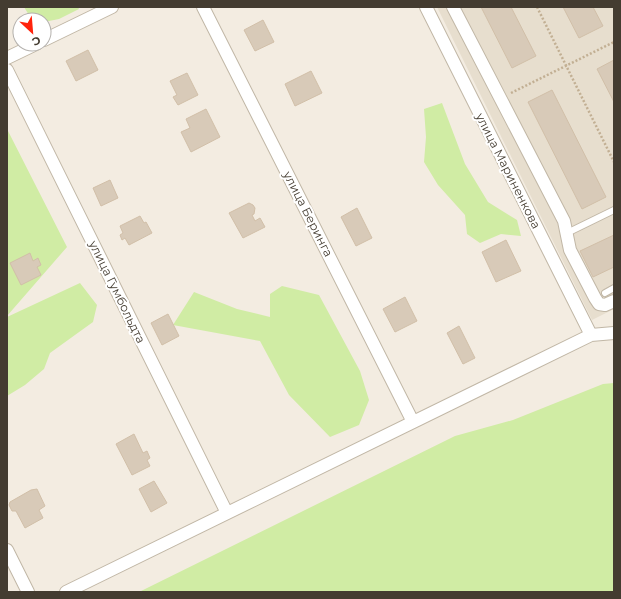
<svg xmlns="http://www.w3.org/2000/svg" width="621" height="599" font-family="Montserrat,sans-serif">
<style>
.residential{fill:#e7dece}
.green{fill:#d0eca4}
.building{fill:#d8cab8;stroke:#d1bfa8}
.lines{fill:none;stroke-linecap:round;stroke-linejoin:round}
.lane-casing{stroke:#c1b7a6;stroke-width:8}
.street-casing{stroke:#c1b7a6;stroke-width:14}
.path{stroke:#c2af93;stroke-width:2.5;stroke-dasharray:2 2;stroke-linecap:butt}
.lane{stroke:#fff;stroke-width:6}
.street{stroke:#fff;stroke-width:12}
.labels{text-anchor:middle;stroke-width:4;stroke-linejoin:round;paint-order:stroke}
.street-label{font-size:12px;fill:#443c31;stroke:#fff}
</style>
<rect width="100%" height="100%" fill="#f3ece1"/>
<path class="residential" d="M437 7H614V309L592 320Z"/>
<path class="green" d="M24 7H78L79 9 59 19 44 22V20H32Z
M442 103 465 164 488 202 517 220 521 236 501 234 480 243 467 234 465 215 438 185 424 162 426 137 424 109Z
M7 129 67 247 7 316Z
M80 283 97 305 93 322 50 353 44 369 25 385 7 396V317Z
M282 286 319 295 360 371 369 400 359 425 330 437 289 395 260 341 173 325 194 292 237 309 270 317V294Z
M614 383V592H139L455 436 513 420 603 384Z"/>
<path class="building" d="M481 7H511L536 56 512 68Z
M563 7H593L603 26 579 38Z
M263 20 274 42 255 51 244 30Z
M88 50 98 70 76 81 66 61Z
M614 60V102L597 69Z
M311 71 322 93 295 106 285 84Z
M187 73 198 95 178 105 173 97 177 95 170 81Z
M552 90 606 197 582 209 528 102Z
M206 109 220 137 191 152 181 132 190 128 186 119Z
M110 180 118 198 101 206 93 188Z
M249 203 253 205 255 208 254 214 252 215 255 221 260 218 265 227 243 238 229 213Z
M357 208 372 238 356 246 341 217Z
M140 216 144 223 146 222 152 233 129 245 125 238 122 240 120 235 123 233 120 226Z
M614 235V267L593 277 580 251Z
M506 240 521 271 496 282 482 252Z
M30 253 33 261 38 258 41 265 37 267 41 275 21 285 10 263Z
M405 297 417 321 395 332 383 309Z
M168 314 179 336 162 345 151 323Z
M459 326 475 358 463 364 447 333Z
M134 434 143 453 147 451 150 458 147 460 150 466 132 475 116 444Z
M154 481 167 503 151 512 139 489Z
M37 489 45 506 39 510 43 518 25 528 16 511H12L9 505 10 502 31 490Z"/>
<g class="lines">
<defs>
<path id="lane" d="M567 233 614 210
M605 293 614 288"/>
<path id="street" d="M203 7 413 422
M426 7 591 335
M453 7 564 221 570 250 595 298 599 304 605 305 614 301
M44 40 112 7
M7 58 36 44
M7 70 227 513
M7 550 28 592
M66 592 591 335 614 333"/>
</defs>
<use href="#lane" class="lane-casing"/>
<use href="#street" class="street-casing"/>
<path class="path" d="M537 7 614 162
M511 93 614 42"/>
<use href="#lane" class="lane"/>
<use href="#street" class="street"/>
</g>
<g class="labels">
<g class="street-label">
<text transform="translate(508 171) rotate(63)" y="4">улица Мариненкова</text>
<text transform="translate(308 214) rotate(63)" y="4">улица Беринга</text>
<text transform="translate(117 292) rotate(64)" y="4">улица Гумбольдта</text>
</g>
</g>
<rect width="621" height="599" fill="none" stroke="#443c31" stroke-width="16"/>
<g transform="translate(32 32) rotate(154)"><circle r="19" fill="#ffffff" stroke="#b4b1ad"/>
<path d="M0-3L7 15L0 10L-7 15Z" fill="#ff230c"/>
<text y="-6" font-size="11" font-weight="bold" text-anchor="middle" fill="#443c31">С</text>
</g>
</svg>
